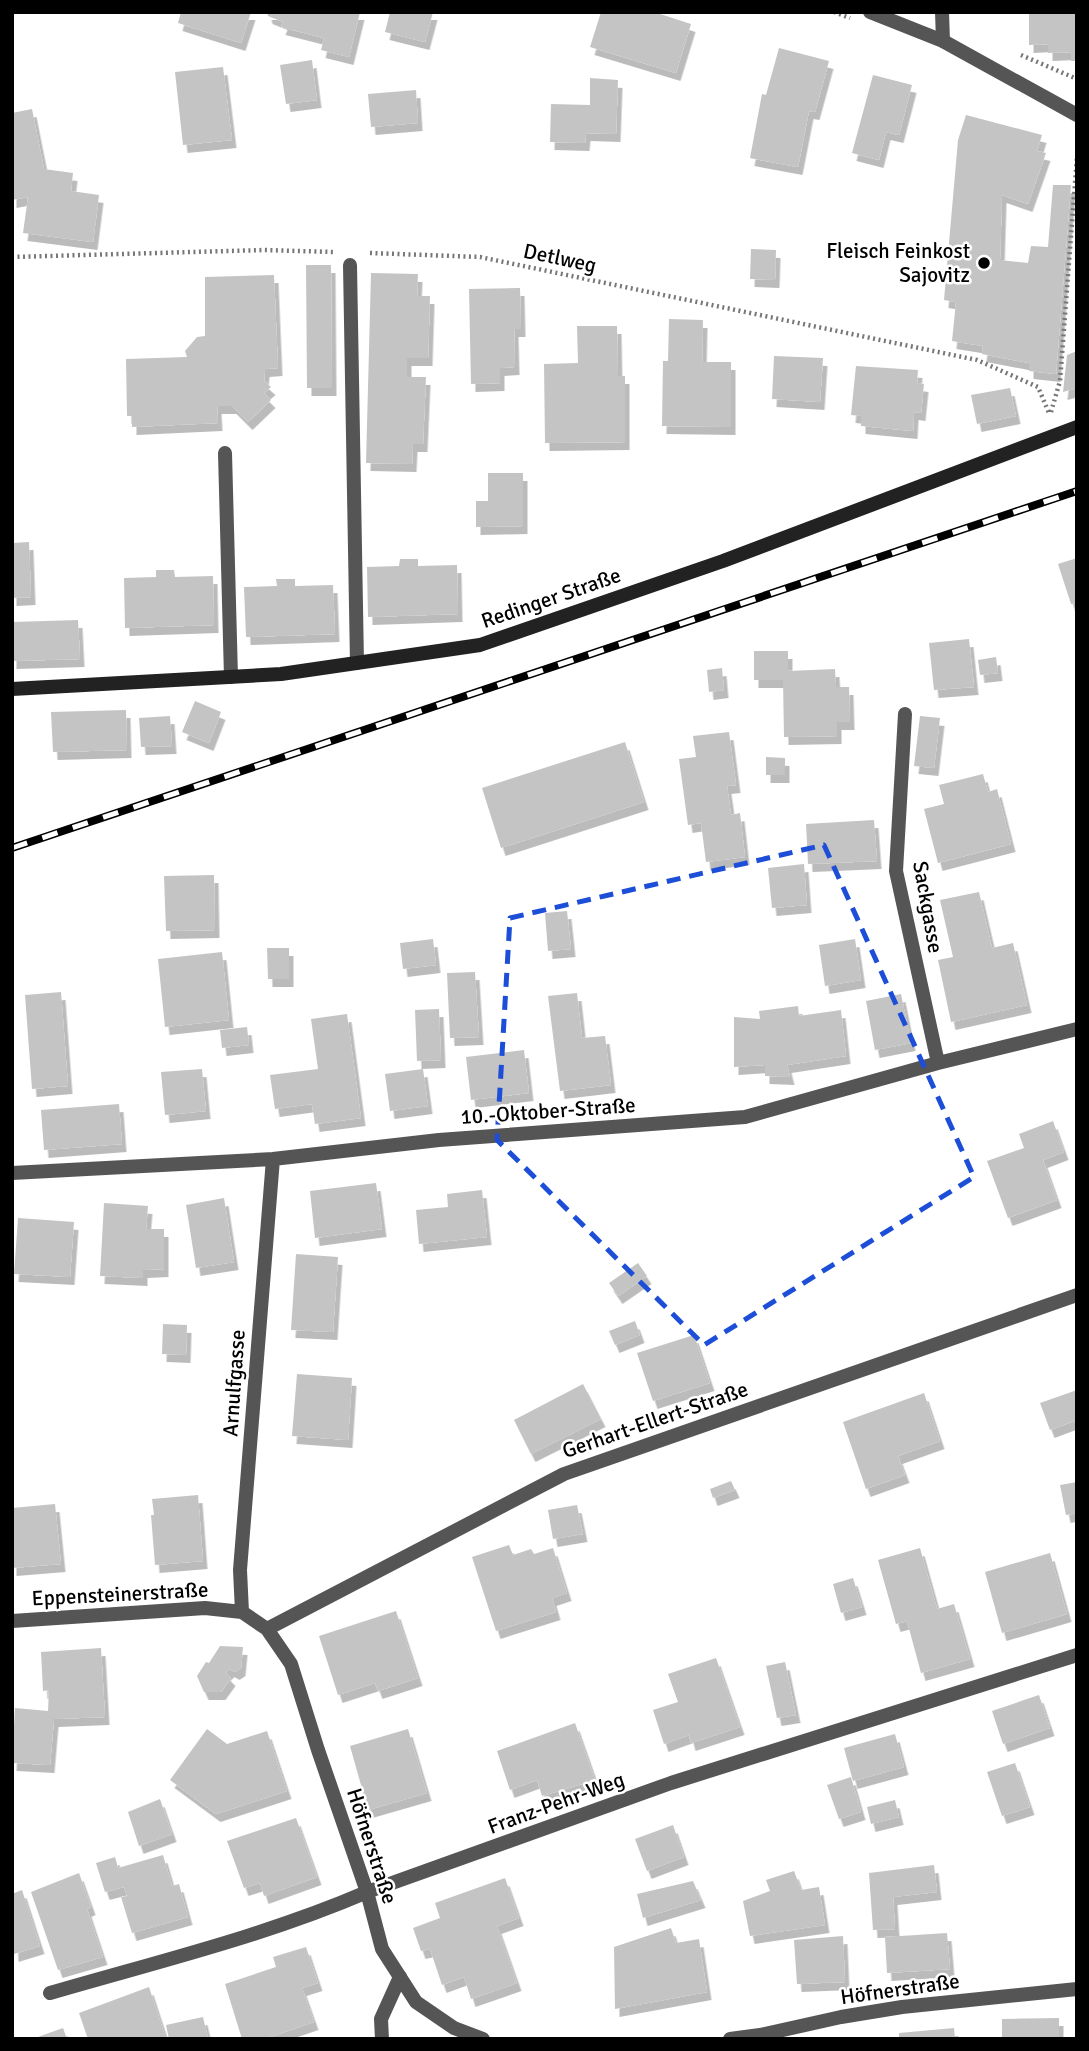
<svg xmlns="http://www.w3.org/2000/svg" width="1089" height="2051" font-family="Signika,sans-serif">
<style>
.building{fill:#c4c4c4;filter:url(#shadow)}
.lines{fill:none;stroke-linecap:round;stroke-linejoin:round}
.path{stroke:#777;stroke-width:4.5;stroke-dasharray:2 3.5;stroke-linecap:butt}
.service{stroke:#555;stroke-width:14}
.minor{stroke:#555;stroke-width:14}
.tertiary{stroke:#555;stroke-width:14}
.secondary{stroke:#222;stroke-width:14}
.rail-casing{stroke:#000;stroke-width:8}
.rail{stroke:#fff;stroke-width:5;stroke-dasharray:16;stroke-linecap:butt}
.marked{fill:none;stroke:#1d4ed8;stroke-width:5;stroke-dasharray:14 9;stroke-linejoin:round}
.poi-dot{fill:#000;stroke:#fff;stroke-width:2.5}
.labels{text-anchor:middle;stroke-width:5;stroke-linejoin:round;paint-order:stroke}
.poi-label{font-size:21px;fill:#000;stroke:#fff;text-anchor:end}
.street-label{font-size:21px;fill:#000;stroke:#fff}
</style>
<defs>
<filter id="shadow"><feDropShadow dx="4.5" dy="8" stdDeviation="0" flood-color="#0004"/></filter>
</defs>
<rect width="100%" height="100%" fill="#fff"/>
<path class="building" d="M181 12H251L241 43 178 23Z
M267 12H360L349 57 321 50 324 38 281 27 283 22 268 16Z
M390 12H433L425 42 385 32Z
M601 12H654L691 24 676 73 590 47Z
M1029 12H1077V61H1071V52L1048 53V44L1029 45Z
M779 48 829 61 815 112 809 111 798 167 750 158 762 94 766 95Z
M312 60 317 100 286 104 280 65Z
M223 67 232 140 183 145 175 72Z
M873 75 912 85 899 135 886 132 879 160 852 153Z
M590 78 618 80 616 134 586 133 585 143 550 142 551 104 590 105Z
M416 90 418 123 371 127 368 94Z
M32 109 44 169 73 173 71 191 99 195 93 242 23 233 28 197 12 200V113Z
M966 115 1042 135 1037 151 1046 153 1028 204 1002 195 1000 260 1028 263 1031 246 1048 247 1053 185H1071L1056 374 1029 371V363L982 354 983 346 952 341 956 302 944 300 958 140Z
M751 249 776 250 775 280 750 279Z
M306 265H331L332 388H307Z
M371 273 418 274 417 296H430L428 358H407V377H426L423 444H413L412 464 366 463Z
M274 275 278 368 265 369 264 381 271 387 264 393 271 400 248 422 232 406H217L218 423 132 427V416H127L126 359 187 357 185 351 197 337 205 336V277Z
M520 288 521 329H514L515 367 500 368V383L471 384 469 289Z
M669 319 703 320 702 362H731V427L662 426 663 361H668Z
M577 326H617L618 376H625V442L545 443 544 364 578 363Z
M1077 351V388L1063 392 1067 355Z
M774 356 823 358 820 402 772 399Z
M856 366 918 370 917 383 924 384 921 413 914 412 913 431 861 426V416L851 415Z
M1010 388 1016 416 977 424 971 395Z
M488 473H523V526L476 527V501H488Z
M29 542 31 597 12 598V543Z
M1077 558V603L1071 604 1058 564Z
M400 559H418V566L457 565 458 614 368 617 367 567 399 566Z
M156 570H174L175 577 213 576 214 625 125 628 124 578 156 577Z
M276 579H295V586L333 585 335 634 246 637 244 587 277 586Z
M78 620 80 659 12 661V622Z
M969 639 974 687 934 690 929 643Z
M754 651H788V671L835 669 836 687H849L850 722H837V736L784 737 783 680H754Z
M996 657 998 673 980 675 978 660Z
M722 668 724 690 709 692 707 670Z
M195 701 221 712 209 743 182 732Z
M126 710 127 750 53 752 51 712Z
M170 716 172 746 141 747 139 718Z
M920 716 940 718 934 768 914 766Z
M729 732 736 785 727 786 731 815 740 813 745 857 706 862 701 823 688 825 679 759 696 757 693 736Z
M625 742 644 802 501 848 482 788Z
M766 757 785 758V775H766Z
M983 774 988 792 997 789 1011 844 938 863 924 809 944 804 939 785Z
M874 820 877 861 808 864 806 824Z
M804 864 807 905 772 908 768 868Z
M214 875 215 930 166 931 164 876Z
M979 892 992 948 1013 943 1027 1005 951 1022 938 960 953 957 940 900Z
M567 911 571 949 548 951 545 913Z
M433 939 436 965 403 969 400 943Z
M855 939 861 980 825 986 819 945Z
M267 948H289V979H268Z
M222 952 229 1020 165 1027 158 959Z
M475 972 479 1037 450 1038 447 973Z
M61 992 68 1086 32 1089 25 995Z
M577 993 582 1038 605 1036 611 1085 560 1091 548 996Z
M901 994 911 1043 875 1050 866 1001Z
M798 1006 799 1016 841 1010 846 1056 787 1065 790 1077 765 1076V1065L734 1067V1017L760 1019 759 1011Z
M439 1009 441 1060 417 1061 415 1010Z
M347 1014 361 1118 315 1124 312 1104 275 1109 270 1075 318 1069 311 1019Z
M247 1027 249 1045 222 1048 220 1030Z
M524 1050 529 1093 471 1100 466 1057Z
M202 1069 206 1111 165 1115 161 1072Z
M423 1069 428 1106 390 1111 385 1074Z
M119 1104 122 1144 44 1150 41 1110Z
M1053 1121 1064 1152 1043 1160 1057 1200 1008 1218 987 1161 1024 1148 1019 1134Z
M376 1183 382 1229 315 1238 310 1191Z
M482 1190 487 1237 419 1244 416 1210 448 1207 447 1194Z
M224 1198 234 1262 196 1268 186 1205Z
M104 1203 148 1206 146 1229H164V1269L143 1270V1278L100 1276Z
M18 1218 74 1222 70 1277 14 1274Z
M296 1254 338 1257 333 1332 291 1330Z
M638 1263 647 1276 618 1296 609 1283Z
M635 1321 640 1335 615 1345 609 1331Z
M163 1324 187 1325 186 1355 162 1354Z
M694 1335 710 1383 653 1401 637 1353Z
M297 1374 352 1378 348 1440 292 1436Z
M583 1384 601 1419 531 1454 514 1420Z
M1077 1390V1420L1050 1430 1040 1403Z
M924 1393 940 1441 898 1456 905 1475 866 1489 843 1422Z
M731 1481 735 1490 713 1498 710 1489Z
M1077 1482V1513L1066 1515 1060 1485Z
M198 1495 203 1561 155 1565 151 1515H154L152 1499Z
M55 1504 61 1564 12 1568V1508Z
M577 1505 583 1534 553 1539 548 1510Z
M509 1545 513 1555 531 1549 534 1554 553 1548 567 1593 552 1598 556 1612 496 1631 472 1557Z
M920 1548 937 1609 954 1604 970 1659 921 1673 907 1621 896 1624 878 1560Z
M1050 1553 1067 1614 1002 1633 985 1572Z
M853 1578 862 1607 841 1613 833 1584Z
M396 1611 418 1678 378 1691 375 1683 338 1695 319 1636Z
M220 1646 243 1647 241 1668 235 1672 230 1669 226 1673 231 1678 221 1692H204L197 1676 206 1662 209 1663Z
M101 1648 105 1717 54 1719 50 1765 12 1763 15 1708 48 1711 49 1690 43 1691 41 1652Z
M716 1658 740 1727 691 1743 689 1735 664 1744 653 1710 678 1702 668 1674Z
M785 1662 796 1715 777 1718 766 1666Z
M1039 1695 1050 1728 1003 1744 992 1711Z
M575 1723 595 1780 542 1796 537 1780 510 1790 497 1751Z
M207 1729 227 1744 267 1731 287 1791 216 1814 170 1780Z
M408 1729 427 1793 368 1810 350 1746Z
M895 1734 904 1767 853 1781 844 1748Z
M1015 1763 1030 1807 1002 1816 987 1772Z
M851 1777 861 1812 839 1819 827 1785Z
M160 1799 172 1834 139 1846 128 1812Z
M895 1800 899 1817 871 1824 867 1807Z
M296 1818 317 1877 264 1896 260 1883 244 1888 227 1841Z
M673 1825 684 1857 647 1871 635 1839Z
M163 1855 172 1886 179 1884 188 1917 132 1933 121 1897 127 1896 124 1887 105 1892 96 1863 115 1857 118 1868Z
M934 1865 937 1892 893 1897 895 1929 873 1930 869 1873Z
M794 1871 801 1890 819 1887 825 1925 750 1936 743 1901 770 1891 766 1880Z
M79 1873 91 1907 87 1909 103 1957 58 1970 31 1892Z
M505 1878 519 1918 497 1926 517 1983 471 1999 464 1977 442 1985 430 1949 421 1951 413 1928 440 1918 435 1903Z
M693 1881 701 1900 643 1918 637 1894Z
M22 1890 40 1946 14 1954 12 1894Z
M671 1928 676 1943 699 1939 707 1992 615 2009 614 1947Z
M947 1933 950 1969 887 1973 885 1937Z
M843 1936 845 1982 797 1984 794 1940Z
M306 1947 318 1983 302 1988 314 2022 264 2039H242L225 1984 276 1967 273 1957Z
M149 1987 166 2039H88L79 2013Z
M203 2017 208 2039H169L166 2025Z
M1059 2018V2039H1002V2019Z
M63 2028 67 2039H35V2038Z
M954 2028 955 2039H899V2033Z"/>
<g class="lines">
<path class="path" d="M834 12 850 18
M1021 55 1077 79
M370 253 480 257 977 360 1038 387 1049 413
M12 257 264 250 333 252
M1051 412 1060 381 1077 157"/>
<path class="service" d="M350 265 357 663
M225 453 231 677
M382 2039 381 2019 400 1977"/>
<path class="minor" d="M942 12 943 41
M905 714 896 871 938 1063
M12 1173 273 1159 439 1140 745 1117 938 1063 1077 1029
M242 1612 240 1570 273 1159
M12 1621 205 1608 242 1612 267 1629 291 1664 318 1750 367 1892 382 1949 416 2002 454 2028 483 2039
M267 1629 564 1474 1077 1295
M50 1993C156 1962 265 1936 367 1892L671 1783 1077 1655
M730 2039 760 2035 841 2017 902 2007 1077 1989"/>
<path class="tertiary" d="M870 12 943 41 1077 115"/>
<path class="secondary" d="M12 689 281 674 480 645 723 561 1077 427"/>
<defs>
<path id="rail" d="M12 848 1077 491"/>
</defs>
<use href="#rail" class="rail-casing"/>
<use href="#rail" class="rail"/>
</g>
<path class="marked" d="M824 845 974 1177 704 1345 497 1140 510 918Z"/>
<circle class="poi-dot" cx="984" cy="263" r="7"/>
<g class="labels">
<g class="poi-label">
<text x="970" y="258">Fleisch Feinkost<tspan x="970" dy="24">Sajovitz</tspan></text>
</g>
<g class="street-label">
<text transform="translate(560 258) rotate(12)" y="7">Detlweg</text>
<text transform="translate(551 598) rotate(-19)" y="7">Redinger Straße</text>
<text transform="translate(928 907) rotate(80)" y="7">Sackgasse</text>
<text transform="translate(548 1111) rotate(-4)" y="7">10.-Oktober-Straße</text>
<text transform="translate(234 1383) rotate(-86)" y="7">Arnulfgasse</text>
<text transform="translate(655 1420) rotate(-19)" y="7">Gerhart-Ellert-Straße</text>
<text transform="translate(120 1594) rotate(-3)" y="7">Eppensteinerstraße</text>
<text transform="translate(556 1803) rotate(-20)" y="7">Franz-Pehr-Weg</text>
<text transform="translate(372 1846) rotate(72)" y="7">Höfnerstraße</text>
<text transform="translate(900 1989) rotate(-8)" y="7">Höfnerstraße</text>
</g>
</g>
<rect width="1089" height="2051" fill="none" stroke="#000000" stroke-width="28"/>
</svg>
